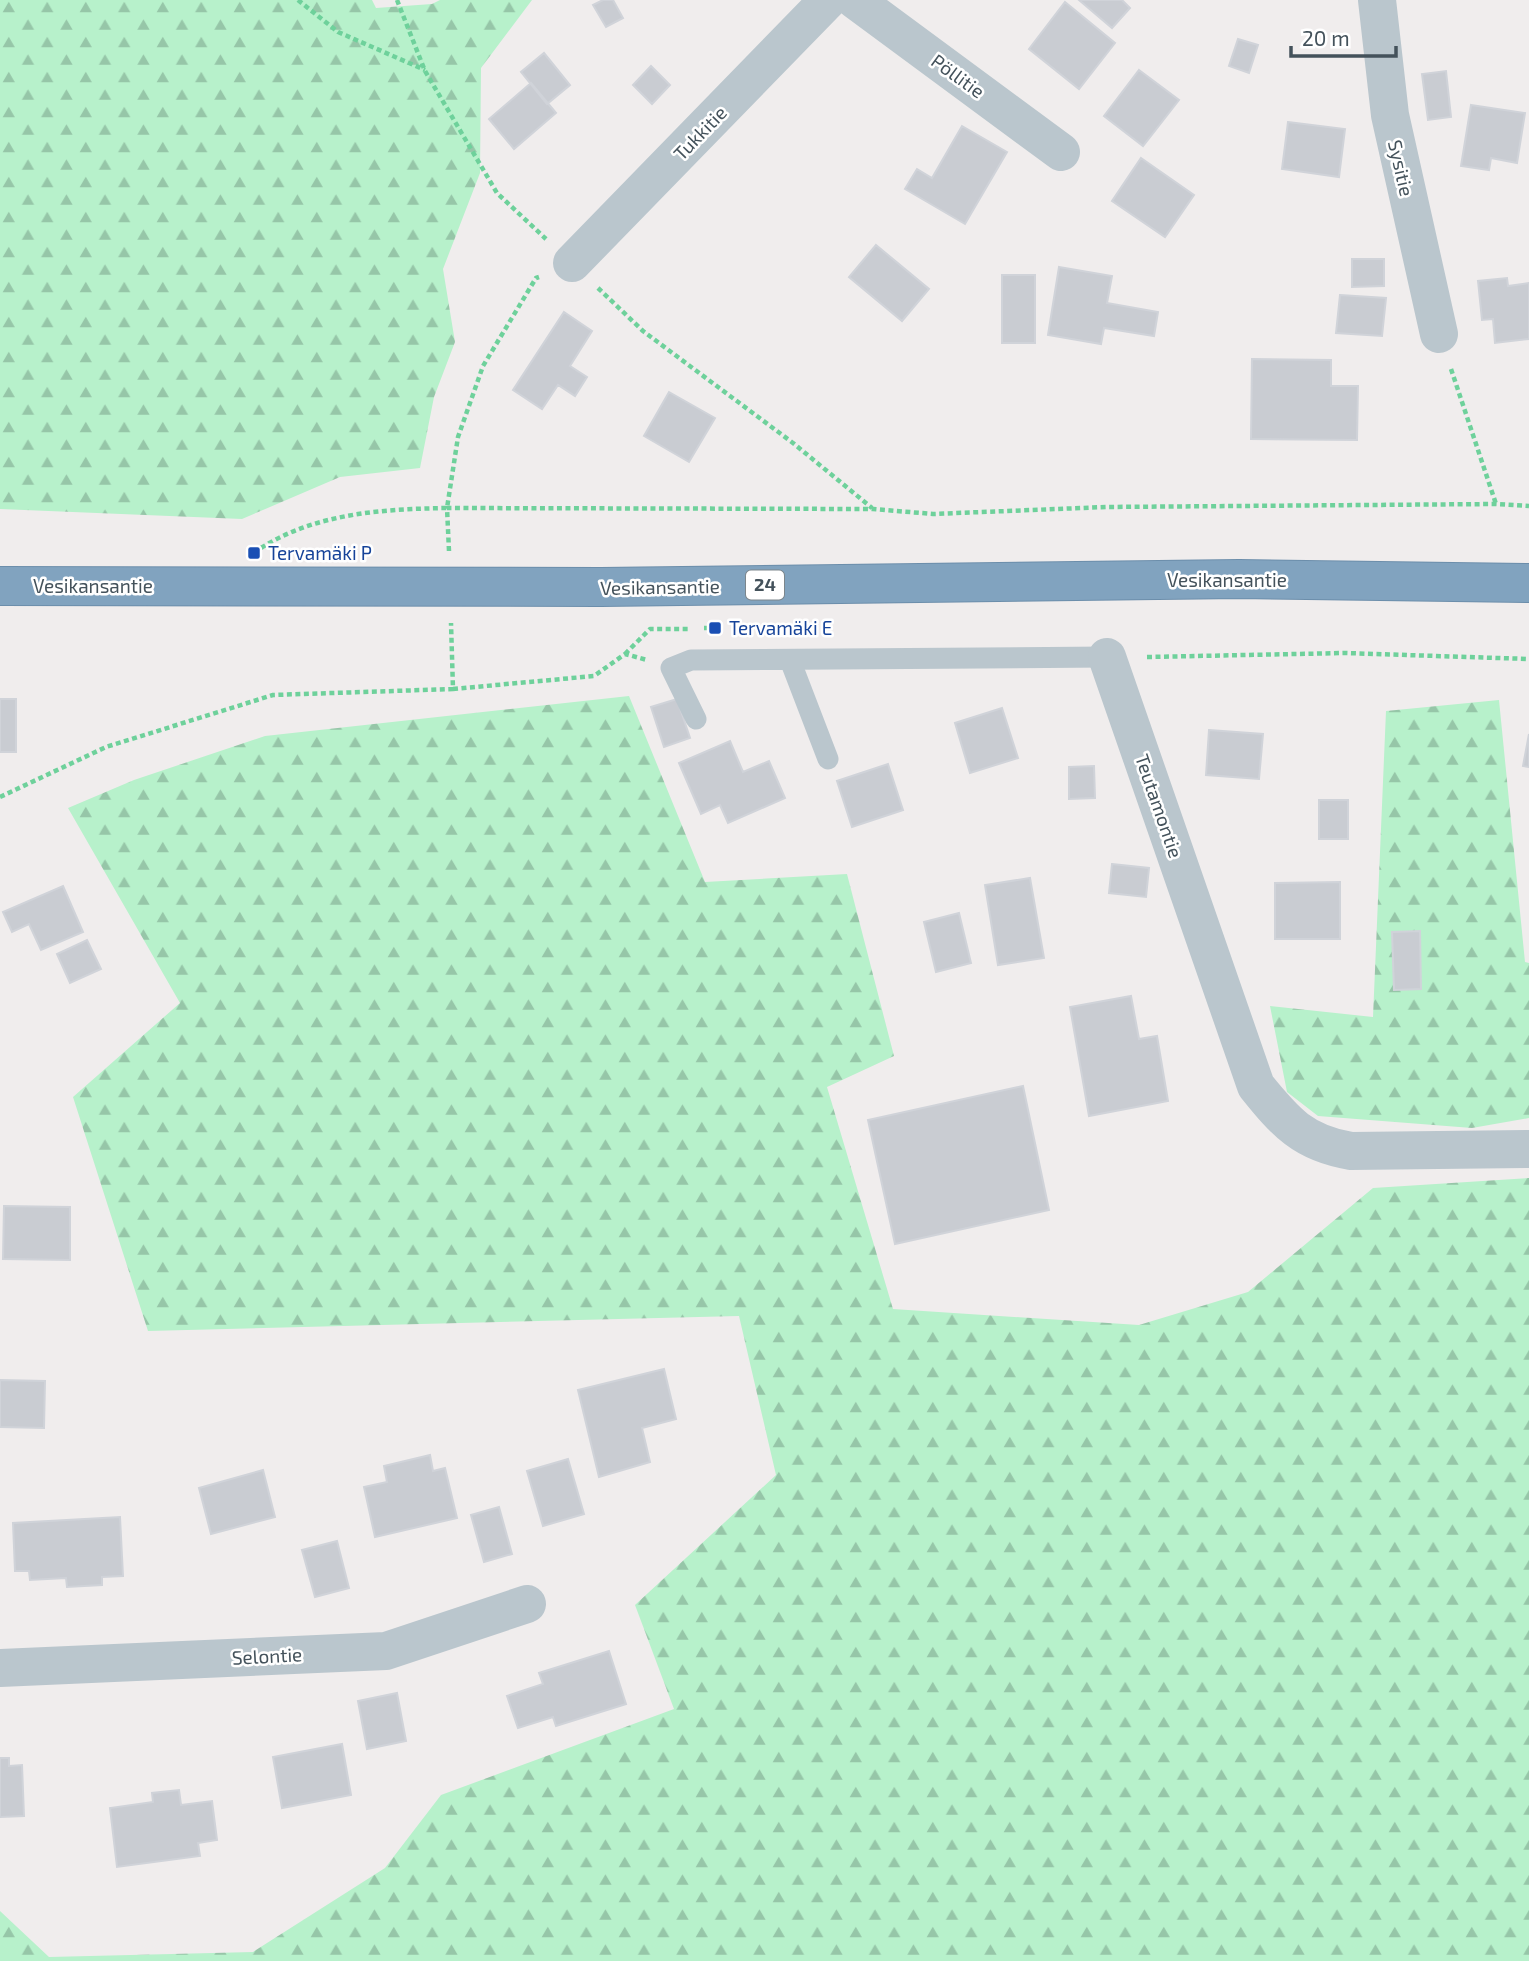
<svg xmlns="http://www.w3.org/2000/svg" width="1529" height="1961" font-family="'Exo 2',sans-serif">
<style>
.forest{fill:url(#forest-firs)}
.building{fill:#c9ccd2;stroke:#d0d3d9;stroke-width:2}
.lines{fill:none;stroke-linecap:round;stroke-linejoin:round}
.highway-casing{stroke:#6c8eab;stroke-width:40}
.path{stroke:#6ed19b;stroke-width:4.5;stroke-dasharray:5 3.5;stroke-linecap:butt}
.lane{stroke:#bac6cd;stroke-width:21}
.street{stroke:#bac6cd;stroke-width:38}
.highway{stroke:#81a3bf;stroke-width:38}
.transit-dot{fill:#1a4fb4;stroke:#fff;stroke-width:2.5}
.labels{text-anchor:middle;stroke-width:5;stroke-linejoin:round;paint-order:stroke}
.shield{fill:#fff;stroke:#7c868c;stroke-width:2}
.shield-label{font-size:18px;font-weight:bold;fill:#44525b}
.street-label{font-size:19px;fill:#44525b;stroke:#fff}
.transit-label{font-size:19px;fill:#164399;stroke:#fff;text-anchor:start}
</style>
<defs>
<pattern id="forest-firs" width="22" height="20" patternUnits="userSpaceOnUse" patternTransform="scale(1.75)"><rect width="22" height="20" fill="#b7f1cb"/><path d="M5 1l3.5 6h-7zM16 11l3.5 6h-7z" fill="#96c6a8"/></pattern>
</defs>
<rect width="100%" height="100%" fill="#f0eded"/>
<path class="forest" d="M0 0H372L376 8 432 4 440 0H532L481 68 480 173 443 269 455 342 434 397 420 468 340 477 242 519 0 509Z
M629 696 705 882 847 874 894 1056 827 1087 893 1309 1139 1325 1248 1292 1373 1188 1529 1178V1961H0V1911L49 1957 253 1952 385 1868 441 1795 674 1709 635 1605 776 1475 739 1316 148 1331 73 1097 180 1003 68 808 134 780 265 736Z
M1499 700 1525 962 1529 963V1118L1472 1128 1318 1116 1287 1092 1270 1006 1373 1017 1386 711Z"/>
<path class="building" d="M603 0H613L623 18 606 27 593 5Z
M1079 0H1122L1130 8 1112 28Z
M1065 2 1115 43 1079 89 1029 49Z
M1238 39 1258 45 1249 73 1229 66Z
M544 53 570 85 547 104 521 72Z
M651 66 670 85 652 104 633 85Z
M1139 70 1179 100 1143 146 1104 116Z
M1446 71 1451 117 1428 120 1422 74Z
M531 83 556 113 514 149 489 119Z
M1471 105 1525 113 1517 163 1491 158 1489 170 1461 166Z
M1288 122 1345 129 1339 177 1282 169Z
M962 126 1007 152 965 224 905 189 917 169 932 178Z
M1141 158 1194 195 1165 237 1112 201Z
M876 245 929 289 902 321 849 277Z
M1352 259H1384V286L1352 287Z
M1059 267 1112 276 1107 303 1158 312 1154 336 1104 328 1101 344 1048 335Z
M1002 275H1035V343H1002Z
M1507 278 1508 286 1529 283V339L1495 343 1493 319 1482 320 1478 281Z
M1340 295 1386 298 1382 336 1336 333Z
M564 312 592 331 570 366 587 377 575 396 558 385 542 409 513 390Z
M1252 359 1331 360V386H1358L1357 440 1251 439Z
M669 392 715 418 689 462 644 436Z
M0 699H16V752H0Z
M677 699 690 738 664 747 651 707Z
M1002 708 1018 758 970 773 955 723Z
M1209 730 1263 734 1259 779 1206 775Z
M1529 734V767L1523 766Z
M730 741 743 772 769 761 785 798 728 823 720 805 701 814 679 763Z
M888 764 903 810 852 827 837 781Z
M1094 766 1095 798 1069 799V767Z
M1319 800H1348V839H1319Z
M1112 864 1149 868 1146 897 1109 893Z
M1030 878 1044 958 998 965 985 885Z
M1340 882V939H1275V883Z
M63 886 83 932 41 950 29 924 12 932 3 912Z
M959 913 971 963 936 972 924 922Z
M1420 931 1421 989 1394 990 1392 932Z
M87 940 101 969 70 983 57 954Z
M1131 996 1139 1039 1157 1036 1168 1101 1089 1116 1070 1007Z
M1023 1086 1049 1210 895 1244 868 1120Z
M4 1206 70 1207V1260L3 1259Z
M664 1369 676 1419 642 1428 650 1462 599 1477 578 1390Z
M0 1380 45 1381 44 1428 0 1427Z
M430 1455 433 1471 445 1468 457 1518 375 1537 364 1487 387 1482 384 1466Z
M568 1459 584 1514 543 1526 527 1471Z
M263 1470 275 1517 211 1534 199 1488Z
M499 1507 512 1554 484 1562 471 1515Z
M120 1517 123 1576 102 1577V1585L67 1587 66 1578 30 1580 29 1571H15L13 1523Z
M337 1541 349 1588 315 1597 302 1550Z
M609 1651 626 1704 556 1726 553 1717 518 1728 507 1696 543 1684 539 1673Z
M397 1693 406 1741 367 1749 358 1701Z
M342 1744 351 1795 282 1808 273 1757Z
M0 1758H9V1766L22 1765 24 1816 0 1817Z
M179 1790 181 1805 212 1801 217 1840 198 1843 200 1856 117 1867 110 1808 153 1802 152 1793Z"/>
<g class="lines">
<defs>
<path id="highway" d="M0 586 601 587 1239 579 1529 583"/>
</defs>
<use href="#highway" class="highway-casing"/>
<path class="path" d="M298 0 338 32 425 70
M397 0 425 71 497 193 546 239
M598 288 643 331 793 443 872 508
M1451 369 1496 504
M261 548C316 513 384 509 447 508L458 437 483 366 536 278 539 277
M449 551 447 508 873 509 933 514 1106 507 1496 504 1529 506
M704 628H715
M625 654 650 629H691
M1147 657 1345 653 1529 659
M453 689 594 676 625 654 647 660
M0 797 106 747 273 695 453 689 451 623"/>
<path class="lane" d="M790 660 828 759
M696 719 671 668 691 660 1107 657"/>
<path class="street" d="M855 0 1061 152
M1377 0 1390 115 1439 334
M572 263 828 0
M1107 657 1256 1086C1285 1122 1303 1143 1351 1151L1529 1149
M0 1668 386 1651 527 1604"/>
<use href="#highway" class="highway"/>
</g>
<g class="transit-dot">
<rect x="247" y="546" width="14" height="14" rx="3.5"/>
<rect x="708" y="621" width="14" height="14" rx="3.5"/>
</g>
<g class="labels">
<rect class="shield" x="746" y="570.5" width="38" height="29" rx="5"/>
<g class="shield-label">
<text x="765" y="591">24</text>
</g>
<g class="street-label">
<text transform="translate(958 76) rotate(36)" y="7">Pöllitie</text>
<text transform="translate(700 133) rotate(-46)" y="7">Tukkitie</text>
<text transform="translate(1401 168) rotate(77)" y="7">Sysitie</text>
<text x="1227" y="587">Vesikansantie</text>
<text x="93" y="593">Vesikansantie</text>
<text transform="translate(660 587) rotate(-1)" y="7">Vesikansantie</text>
<text transform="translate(1159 806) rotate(71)" y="7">Teutamontie</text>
<text transform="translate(267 1656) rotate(-3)" y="7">Selontie</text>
</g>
<g class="transit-label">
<text x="268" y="560">Tervamäki P</text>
<text x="729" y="635">Tervamäki E</text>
</g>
</g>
<path d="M1291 46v10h105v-10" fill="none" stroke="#44525b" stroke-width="3.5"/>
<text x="1302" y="46" font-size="21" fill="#44525b" stroke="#ffffff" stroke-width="5" paint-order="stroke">20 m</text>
</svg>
